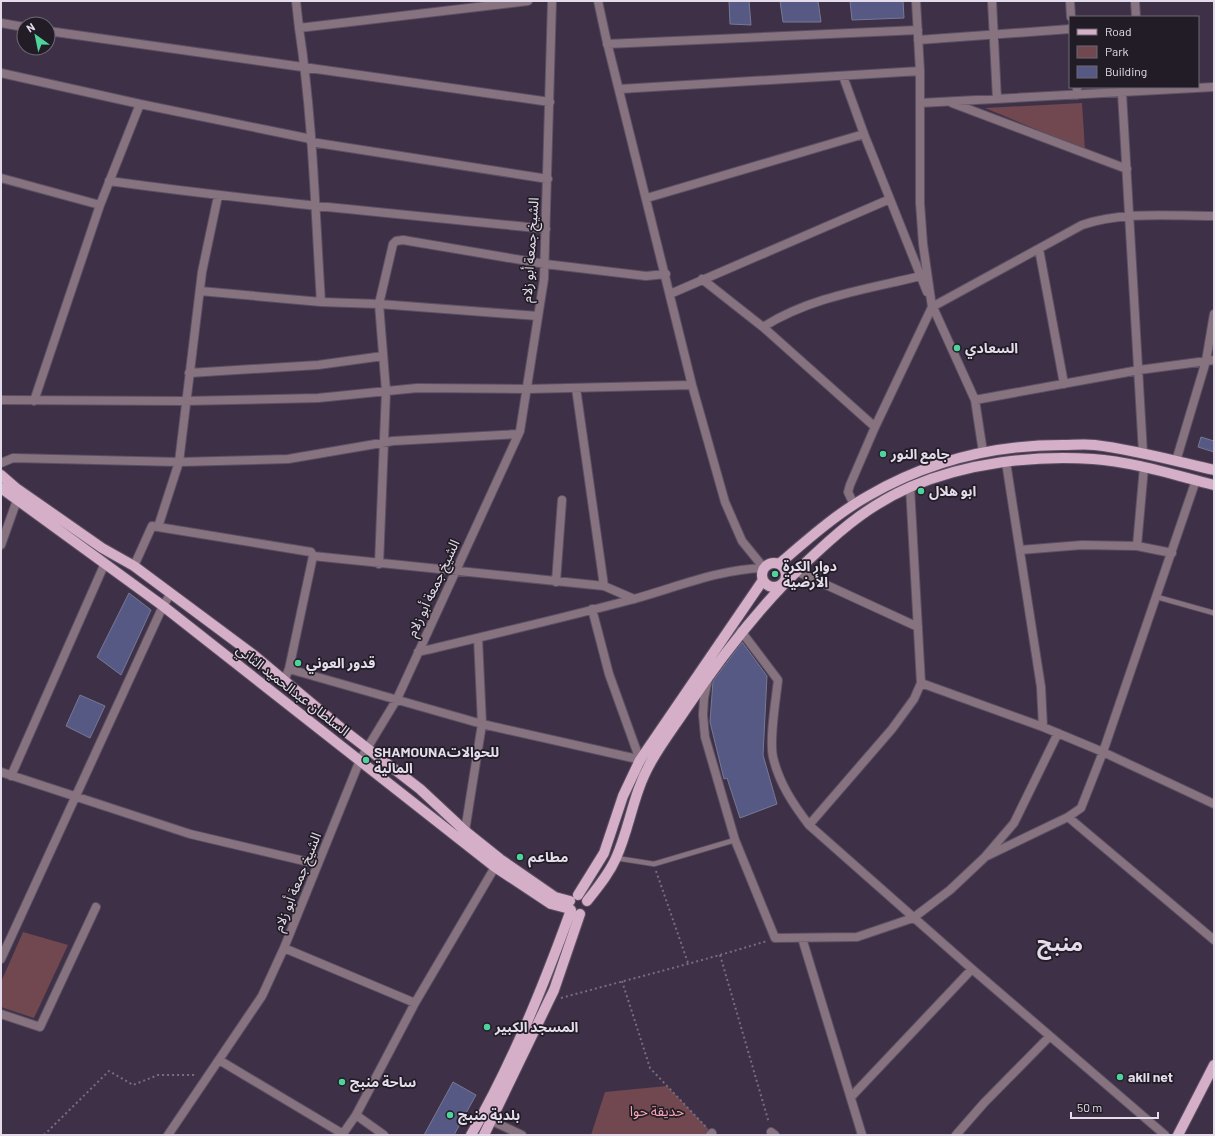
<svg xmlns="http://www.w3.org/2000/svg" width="1215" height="1136" font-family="Barlow,'Noto Sans Arabic',sans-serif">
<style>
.green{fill:#71484f}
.building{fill:#565984;stroke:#767994}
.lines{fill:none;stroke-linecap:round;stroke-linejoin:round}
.lane-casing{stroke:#5c5064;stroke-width:6}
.street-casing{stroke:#5c5064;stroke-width:10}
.primary-casing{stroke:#5c5064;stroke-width:12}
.path{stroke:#796d81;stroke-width:2;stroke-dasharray:2 3;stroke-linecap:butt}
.lane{stroke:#877380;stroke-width:4.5}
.street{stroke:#877380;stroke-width:8}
.primary{stroke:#d5aec8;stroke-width:10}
.poi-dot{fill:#4ed39a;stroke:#211c26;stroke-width:1.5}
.labels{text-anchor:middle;stroke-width:3.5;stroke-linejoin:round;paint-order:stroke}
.street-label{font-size:14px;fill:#e4dcea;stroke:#211c26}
.poi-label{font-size:14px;font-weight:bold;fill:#e4dcea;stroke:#211c26;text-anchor:start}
.park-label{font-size:14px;fill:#f7a5b2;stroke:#211c26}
.town-label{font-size:22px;font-weight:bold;fill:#e4dcea;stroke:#211c26}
</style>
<rect width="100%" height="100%" fill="#3e3147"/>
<path class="green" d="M1082 103 1085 150 985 108Z
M23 932 68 945 34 1018 1 1007V982Z
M667 1086 712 1133 710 1135H591L605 1092Z"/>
<path class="building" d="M729 1H749L751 25 730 24Z
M780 1H818L821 22H783Z
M850 1H903L904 18 852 20Z
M1201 437 1214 441V452L1198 447Z
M129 593 151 610 121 675 97 657Z
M742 642 767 676 763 755 777 804 740 818 727 778 724 779 710 722 713 681Z
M80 695 105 706 90 738 66 726Z
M453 1082 476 1095 454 1135H424Z"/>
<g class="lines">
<defs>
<path id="lane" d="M1157 597 1214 613
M616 858 654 864 735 840"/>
<path id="street" d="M296 1 299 28 528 1
M598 1 606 38 692 385 725 502 742 541 764 568
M992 1 997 99
M1070 1 1071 17
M1135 1 1136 17
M1 23 24 27
M299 28C313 119 315 211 321 302L379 304 538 316
M48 31 550 102
M918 40 1070 29
M607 44 918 30
M1 73 140 104
M843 76 864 134 927 292
M1077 87V95
M620 89 920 71
M1122 93 1143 453
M920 103 1214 87
M952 103 1127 169
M311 142 548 179
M1 178 100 205 140 104 311 139
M109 181C254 201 400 214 546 229
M647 198 864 134
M1039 249 1064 384
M702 279 763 327 875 427
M200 291 321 302
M670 294 890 199
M932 305 975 400 983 452
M932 307 1082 225C1123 211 1172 216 1214 216
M763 327C810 297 867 289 921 276
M189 373 318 365 383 356
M576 388 604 586
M1 400 184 401 318 398 417 388 527 389 692 385
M975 400 1139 370 1214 360
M34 401 100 205
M1176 461 1206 361 1214 314
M1006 462 1041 687 1043 727
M1 463 13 458 179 462 288 459 393 441 518 434
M854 505 848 492 850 485 875 427 932 307 923 244 920 203V71L916 1
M158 527 179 462 202 272 218 196
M1 545 17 500
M1137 546 1144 467
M1020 550 1082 545 1137 546 1172 553
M313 556 604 586 634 599
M379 564 386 391 379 304 393 244 396 241 403 240 545 264 646 276 666 274
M134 566 152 526 311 552 313 556 289 669 284 681
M796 571 918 627
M556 582 562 500
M592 609 609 674 640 760
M741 631 778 680C776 699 769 739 773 757 779 783 793 804 809 825L972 969 1165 1135
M418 652C490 635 563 618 634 599 677 587 720 569 764 568
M289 669 482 724 646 761
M708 679 704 698 703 715 705 737 735 840 775 938 857 937 913 918 950 890 984 858 1014 823 1058 733
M921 683 1043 727 1103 752 1214 804
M1 772 190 834 317 864
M11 776 105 563
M1068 817 1214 940
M809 825 892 729 914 699 921 683 910 487
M465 831 482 724 478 638
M987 856 1068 817 1081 808 1103 752 1196 480
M802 938 862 1135
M284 948 415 1003
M1 959 163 606 171 593
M1 1014 40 1027 96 907
M219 1060 343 1134
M851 1097 972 969
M356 1115 384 1135
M492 1121 522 1135
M771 1132 775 1135
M168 1135 262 996 284 948 360 760 397 699 520 431 544 279 552 1
M342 1135 356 1115 415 1003 495 867
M710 1135 712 1133
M956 1135 984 1103 1050 1036"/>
<path id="primary" d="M1 475 16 488 102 548 134 566 255 656 346 732 420 789 465 831 500 859 555 897 570 901
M1 488 163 606 495 867 551 904 570 909
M762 575a12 12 0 1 1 24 0a12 12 0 1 1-24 0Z
M779 564C807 540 836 514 868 496 928 461 993 445 1062 445 1073 445 1085 444 1095 445 1136 450 1175 461 1214 470
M578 895 604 853 623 796 640 760 763 580
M587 901C598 887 609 874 616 858 630 827 633 793 651 762 661 744 674 727 686 709 724 652 765 599 816 553 846 525 872 504 910 487 966 463 1033 455 1093 459 1134 462 1174 475 1214 485
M471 1135C512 1064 543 987 571 910
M484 1135 554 990 580 914
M1178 1135 1214 1065"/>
</defs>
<use href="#lane" class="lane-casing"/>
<use href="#street" class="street-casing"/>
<use href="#primary" class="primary-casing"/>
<path class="path" d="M656 871 688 963
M720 955 769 1123
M622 981 650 1068 706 1127
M561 998C630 979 699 962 767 941
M44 1135 109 1071 133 1085 158 1075H197"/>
<use href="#lane" class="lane"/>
<use href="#street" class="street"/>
<use href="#primary" class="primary"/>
</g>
<g class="poi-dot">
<circle cx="957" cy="348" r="4"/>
<circle cx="883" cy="454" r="4"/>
<circle cx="921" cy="491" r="4"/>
<circle cx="775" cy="574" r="4"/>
<circle cx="298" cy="663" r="4"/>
<circle cx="366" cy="760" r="4"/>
<circle cx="520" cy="857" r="4"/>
<circle cx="487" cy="1027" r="4"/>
<circle cx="1120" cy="1077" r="4"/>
<circle cx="342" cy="1082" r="4"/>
<circle cx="450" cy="1115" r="4"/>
</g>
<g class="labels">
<g class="street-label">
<text transform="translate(530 250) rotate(-86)" y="5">الشيخ جمعة أبو زلام</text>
<text transform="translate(433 588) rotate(-65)" y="5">الشيخ جمعة أبو زلام</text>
<text transform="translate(293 690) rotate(38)" y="5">السلطان عبدالحميد الثاني</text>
<text transform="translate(297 882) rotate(-68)" y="5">الشيخ جمعة أبو زلام</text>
</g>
<g class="poi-label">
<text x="965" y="353">السعادي</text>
<text x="891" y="459">جامع النور</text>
<text x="929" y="496">ابو هلال</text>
<text x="783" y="571">دوار الكرة<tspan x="783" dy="16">الأرضية</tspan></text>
<text x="306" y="668">قدور العوني</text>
<text x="374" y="757">SHAMOUNAللحوالات<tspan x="374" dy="16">المالية</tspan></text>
<text x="528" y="862">مطاعم</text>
<text x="495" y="1032">المسجد الكبير</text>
<text x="1128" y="1082">akil net</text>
<text x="350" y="1087">ساحة منبج</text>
<text x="458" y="1120">بلدية منبج</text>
</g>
<g class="park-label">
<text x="657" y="1116">حديقة حوا</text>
</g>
<g class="town-label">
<text x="1060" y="951">منبج</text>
</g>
</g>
<rect width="1215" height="1136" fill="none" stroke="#e4dcea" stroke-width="4"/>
<rect x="1069" y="16" width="130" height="72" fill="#211c26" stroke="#6f6974"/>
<rect x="1077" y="29" width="20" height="6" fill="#d5aec8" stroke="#6f6974"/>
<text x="1105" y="36" font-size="12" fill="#e4dcea">Road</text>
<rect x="1077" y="46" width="20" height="12" fill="#71484f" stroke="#6f6974"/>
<text x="1105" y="56" font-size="12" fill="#e4dcea">Park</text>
<rect x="1077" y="66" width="20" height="12" fill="#565984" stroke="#6f6974"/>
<text x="1105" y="76" font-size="12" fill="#e4dcea">Building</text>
<g transform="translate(36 36) rotate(327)"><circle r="19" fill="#211c26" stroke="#6f6974"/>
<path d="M0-3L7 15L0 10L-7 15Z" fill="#4ed39a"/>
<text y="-6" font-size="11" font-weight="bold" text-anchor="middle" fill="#e4dcea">N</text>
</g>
<path d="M1071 1112v6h87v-6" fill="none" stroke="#e4dcea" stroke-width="2"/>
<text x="1077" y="1112" font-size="12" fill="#e4dcea" stroke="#211c26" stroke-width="3" paint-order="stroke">50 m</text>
</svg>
